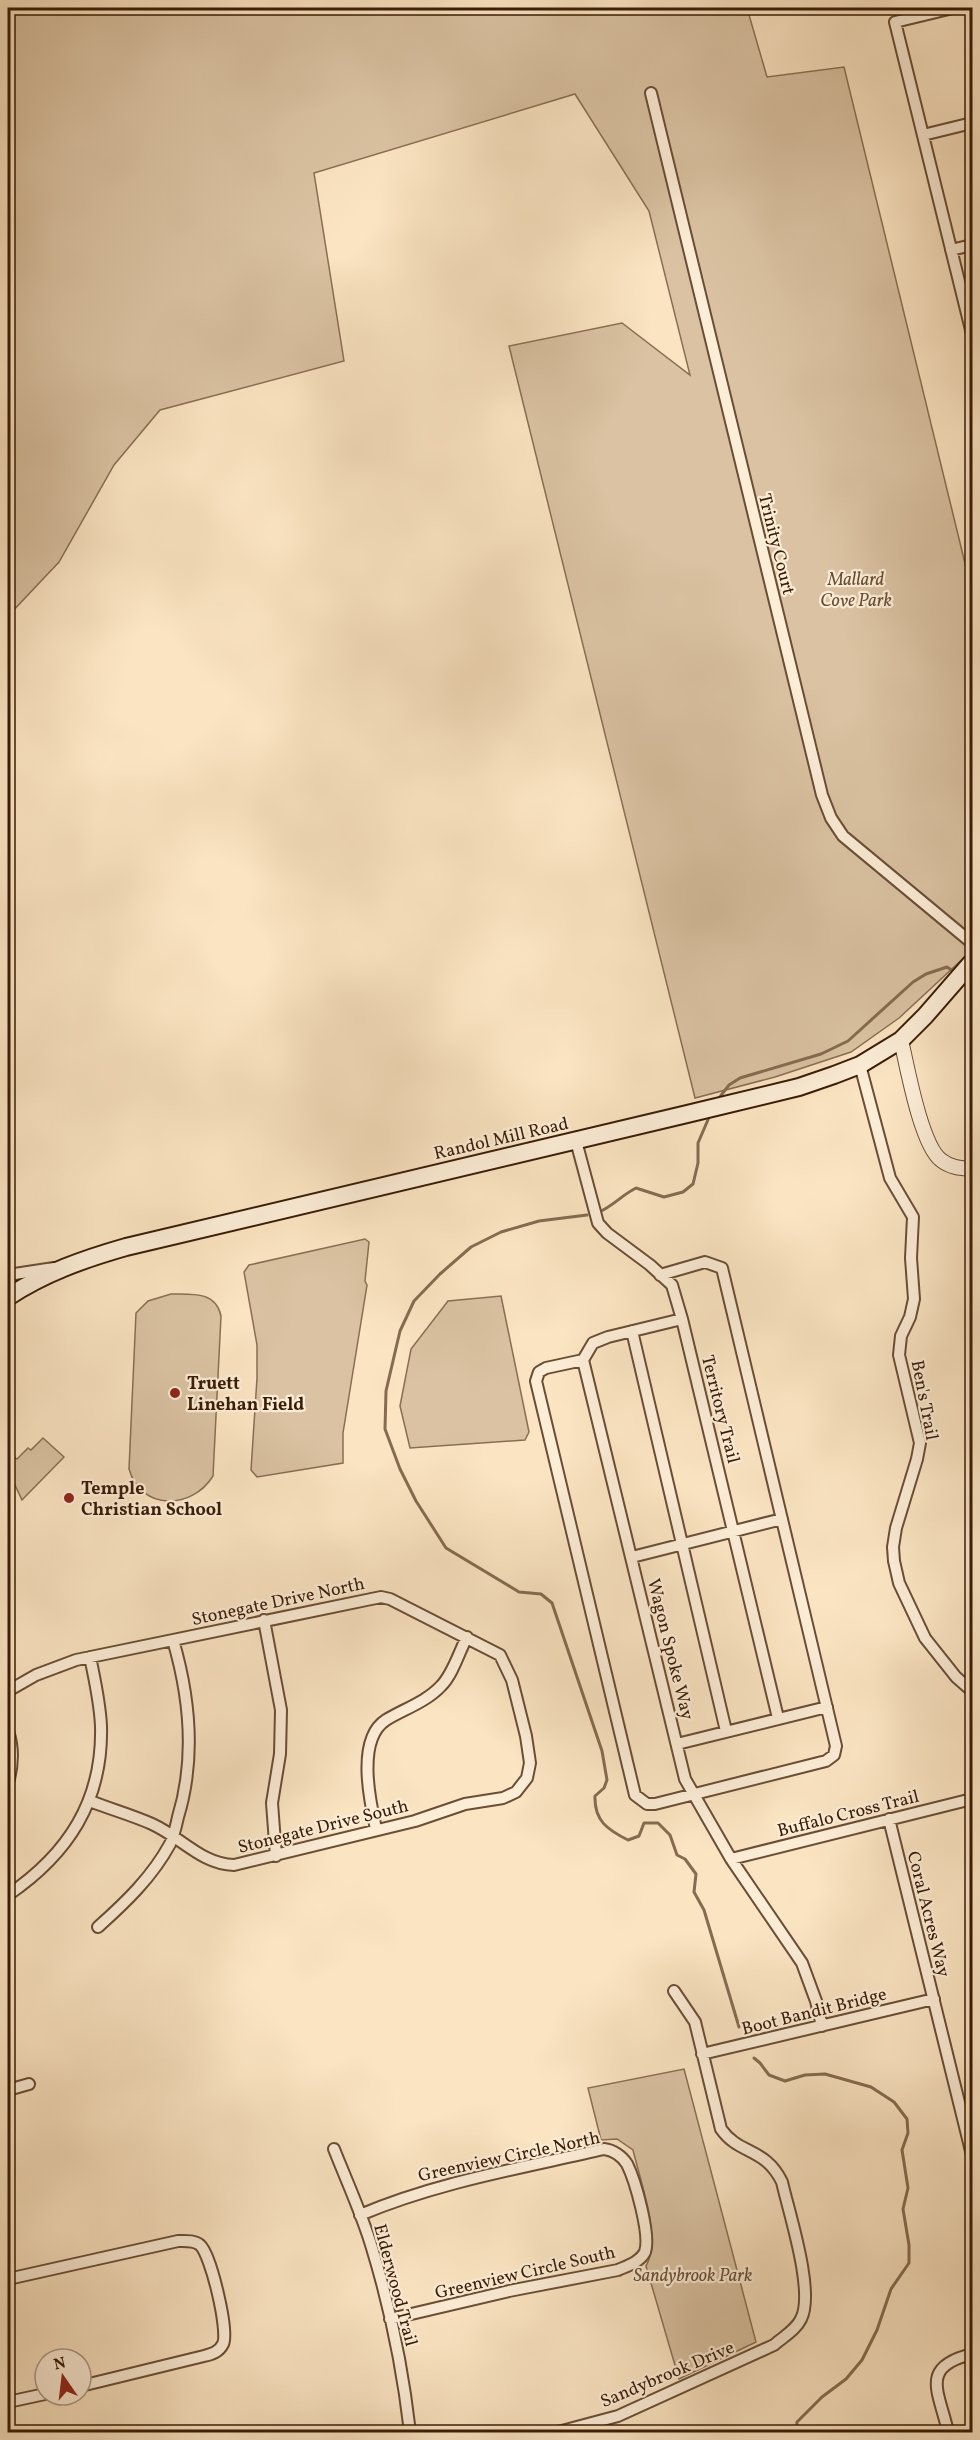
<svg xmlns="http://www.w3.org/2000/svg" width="980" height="2440" font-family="Vollkorn,serif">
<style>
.green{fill:#dac2a2;stroke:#8a6e54;stroke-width:1.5}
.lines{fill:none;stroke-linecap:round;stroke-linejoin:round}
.stream{stroke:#866b50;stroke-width:3}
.minor-casing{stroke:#6a4d35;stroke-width:14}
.tertiary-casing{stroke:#6a4d35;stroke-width:16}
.secondary-casing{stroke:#391b06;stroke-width:20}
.minor{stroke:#fcedd7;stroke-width:10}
.tertiary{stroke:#fcedd7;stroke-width:14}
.secondary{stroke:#fcedd7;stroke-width:16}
.poi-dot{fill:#8f2418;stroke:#fcedd7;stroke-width:2}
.labels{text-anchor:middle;stroke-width:4.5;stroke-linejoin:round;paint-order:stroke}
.street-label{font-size:18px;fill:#391b06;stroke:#fcedd7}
.park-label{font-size:18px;font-style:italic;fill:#694d35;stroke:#fcedd7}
.poi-label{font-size:18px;font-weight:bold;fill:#391b06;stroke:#fcedd7;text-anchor:start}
</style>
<rect width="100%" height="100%" fill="#fbe4c2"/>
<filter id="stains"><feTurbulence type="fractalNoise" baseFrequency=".00333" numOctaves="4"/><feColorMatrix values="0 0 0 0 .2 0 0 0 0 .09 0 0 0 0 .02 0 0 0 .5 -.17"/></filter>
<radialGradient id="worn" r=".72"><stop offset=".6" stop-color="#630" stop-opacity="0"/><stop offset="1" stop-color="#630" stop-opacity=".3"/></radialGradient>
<path class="green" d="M8 8H747L767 77 844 67 972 592V949L968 954 899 1018 851 1052 775 1077 695 1098 509 346 622 323 690 375 649 211 575 94 314 173 344 361 160 410 114 465 59 562 8 616Z
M365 1239 369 1242 365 1281 367 1285 343 1433V1463L257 1477 251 1470 257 1378V1345L244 1272 249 1265Z
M171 1294C191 1294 216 1291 221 1316L213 1476C192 1510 141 1511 129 1469L136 1313 148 1301Z
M501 1296 529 1432 525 1440 410 1448 400 1406 411 1349 448 1301Z
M43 1438 64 1457 22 1500 8 1470V1461L13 1456 17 1459 28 1448 31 1450Z
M684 2069 756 2342 679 2379 646 2266C662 2239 640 2180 633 2150L617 2139 601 2140 588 2088Z"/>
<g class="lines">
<path class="stream" d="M964 980 972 984
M719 1098 729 1085 740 1078 821 1054 848 1041 913 982 926 974 947 967 954 972
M599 1212C613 1206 622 1195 636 1188L664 1197 683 1192 693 1184 698 1163V1143L710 1115
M587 1215 539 1221 501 1232 471 1247 440 1274 414 1301 400 1331 386 1391 385 1429 400 1469 416 1501 446 1548 519 1592 541 1594 552 1603 602 1751 607 1780 604 1788 595 1796C594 1821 608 1830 628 1840L639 1836 644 1823H658L670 1835 677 1855 685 1859 696 1874 694 1892 704 1910 739 2027
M754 2058 760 2063 769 2075 785 2081 805 2075 825 2074 871 2087 894 2102 907 2119 908 2133 902 2150 908 2188 903 2209 909 2245V2263L891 2289 877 2330 862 2360 846 2379 822 2397 797 2422 796 2432"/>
<defs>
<path id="minor" d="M953 8 895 22 972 334
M651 93 822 795 831 818 843 836 972 943
M923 135 972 123
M951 250 972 245
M860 1065 890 1178 913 1217 911 1258 914 1299 910 1317 901 1336 899 1355 920 1443 917 1459 896 1528 893 1547 894 1561 899 1583 925 1638 956 1677 972 1691
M576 1141 598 1223 607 1233 650 1265 672 1285 682 1319 778 1718
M8 1275 54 1268
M682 1319 608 1337 593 1343 583 1360 685 1779 731 1859 802 1963 816 2001 822 2026
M632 1331 726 1731
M583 1360 546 1368 539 1372 536 1381 635 1795 647 1804H655L826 1761 834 1755 836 1746 722 1268 705 1262 660 1275
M632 1557 782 1519
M264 1620 281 1710 280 1754 272 1803 276 1856
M8 1691 36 1675 76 1660 381 1597 390 1599 500 1655 512 1680 526 1736 530 1763 527 1778 516 1792 503 1798 465 1804 415 1821 234 1865C201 1864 181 1837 152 1824 132 1815 110 1809 90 1801
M8 1731C14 1749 13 1765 8 1783
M677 1744 827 1707
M889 1819 972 2155
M376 1829C370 1802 356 1739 386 1720 404 1709 426 1702 441 1686 453 1674 459 1652 467 1637
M731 1859 972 1799
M8 1895C68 1854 103 1801 101 1726 100 1703 95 1680 90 1657
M98 1927C126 1902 152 1877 170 1844 174 1836 176 1826 178 1817 196 1758 190 1698 173 1640
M702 2054 934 1999
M8 2090 29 2084
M334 2149C347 2182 362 2214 372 2248 390 2307 403 2371 410 2432
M360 2215C438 2182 522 2168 604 2149 613 2150 622 2156 627 2164 635 2180 651 2235 645 2252 640 2262 627 2266 618 2270L509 2291 390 2319
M8 2279 178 2241C185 2241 194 2240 200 2245 211 2255 229 2331 223 2344 219 2352 212 2354 204 2356L81 2386
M8 2402 45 2394
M558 2432 618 2416 774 2345C783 2337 796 2330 801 2319 815 2292 789 2213 782 2182 765 2147 739 2155 721 2129L695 2022 674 1991
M948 2432C939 2391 919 2367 972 2354"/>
<path id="tertiary" d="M901 1040C907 1066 921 1145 941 1160 951 1168 961 1168 972 1169"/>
<path id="secondary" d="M8 1297C44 1273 84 1259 126 1247L683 1115 799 1087 834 1075 860 1065 901 1040 925 1016 972 962"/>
</defs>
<use href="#minor" class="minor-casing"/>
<use href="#tertiary" class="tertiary-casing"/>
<use href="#secondary" class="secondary-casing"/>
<use href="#minor" class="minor"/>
<use href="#tertiary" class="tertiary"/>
<use href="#secondary" class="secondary"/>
</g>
<g class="poi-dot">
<circle cx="175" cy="1393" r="6"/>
<circle cx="69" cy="1498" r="6"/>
</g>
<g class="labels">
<g class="street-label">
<text transform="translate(777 544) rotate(76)" y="6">Trinity Court</text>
<text transform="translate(501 1138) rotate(-13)" y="6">Randol Mill Road</text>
<text transform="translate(925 1400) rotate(79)" y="6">Ben's Trail</text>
<text transform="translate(721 1409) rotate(76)" y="6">Territory Trail</text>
<text transform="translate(278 1601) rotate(-12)" y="6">Stonegate Drive North</text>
<text transform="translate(671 1649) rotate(76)" y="6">Wagon Spoke Way</text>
<text transform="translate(848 1813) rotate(-14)" y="6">Buffalo Cross Trail</text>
<text transform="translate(323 1826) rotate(-14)" y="6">Stonegate Drive South</text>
<text transform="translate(929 1914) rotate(76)" y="6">Coral Acres Way</text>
<text transform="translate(814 2011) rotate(-14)" y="6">Boot Bandit Bridge</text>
<text transform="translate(509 2156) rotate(-12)" y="6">Greenview Circle North</text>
<text transform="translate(525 2272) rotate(-13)" y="6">Greenview Circle South</text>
<text transform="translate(396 2285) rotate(75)" y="6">Elderwood Trail</text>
<text transform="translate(667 2374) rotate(-23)" y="6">Sandybrook Drive</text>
</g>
<g class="park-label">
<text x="856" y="585">Mallard<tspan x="856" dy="21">Cove Park</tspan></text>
<text x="693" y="2281">Sandybrook Park</text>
</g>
<g class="poi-label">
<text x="187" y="1389">Truett<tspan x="187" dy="21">Linehan Field</tspan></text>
<text x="81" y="1494">Temple<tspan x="81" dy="21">Christian School</tspan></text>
</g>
</g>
<rect width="980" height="2440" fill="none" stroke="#fbe4c2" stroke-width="30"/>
<rect x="9" y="9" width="962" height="2422" fill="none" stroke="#391b06" stroke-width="3"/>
<rect x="15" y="15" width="950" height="2410" fill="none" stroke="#391b06" stroke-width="1.5"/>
<g transform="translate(63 2377) rotate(346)"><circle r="28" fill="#fcedd7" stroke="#ae9983" stroke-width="1.5"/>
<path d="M0-4.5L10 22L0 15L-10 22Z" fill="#8f2418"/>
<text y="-9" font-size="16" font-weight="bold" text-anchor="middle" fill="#391b06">N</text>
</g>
<rect width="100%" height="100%" filter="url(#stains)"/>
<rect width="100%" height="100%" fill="url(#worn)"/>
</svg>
